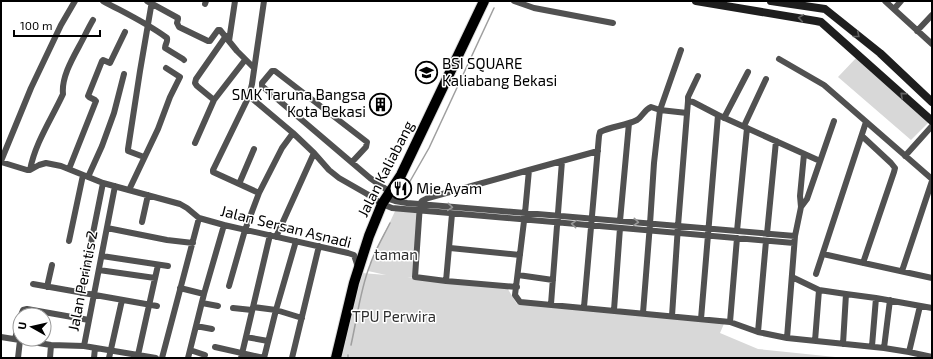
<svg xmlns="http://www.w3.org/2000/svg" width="933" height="359" font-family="'Exo 2',sans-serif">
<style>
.green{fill:#d8d8d8}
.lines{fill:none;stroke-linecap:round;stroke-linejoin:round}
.stream{stroke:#9f9f9f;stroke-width:1.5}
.primary-casing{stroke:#dbdbdb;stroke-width:12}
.street{stroke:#515151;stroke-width:6}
.secondary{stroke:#1e1e1e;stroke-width:8}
.primary{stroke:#000;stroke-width:10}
.oneway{stroke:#626262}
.oneway2{stroke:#979797}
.labels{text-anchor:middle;stroke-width:3;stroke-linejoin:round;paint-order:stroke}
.poi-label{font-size:15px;fill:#000;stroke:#fff;text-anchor:start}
.street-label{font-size:15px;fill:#000;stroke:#fff}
.park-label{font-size:15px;fill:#2f2f2f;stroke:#fff}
</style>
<rect width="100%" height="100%" fill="#fff"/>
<path class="green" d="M857 57 929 122 911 140 838 77Z
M396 209 420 211 415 277H407L506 286 517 304 726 319 720 333 758 349 845 358H341L362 273 386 275 368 271C374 249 387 230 396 209Z"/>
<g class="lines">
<path class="stream" d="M401 197 429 148 494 8
M351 345C357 319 360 290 370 265 375 250 383 237 390 223
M348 358V355"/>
<defs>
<path id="primary" d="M336 358 354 283 369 236 382 204 401 175 484 1"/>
</defs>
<use href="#primary" class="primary-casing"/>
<path class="street" d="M103 1C125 13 147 23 167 38 168 42 165 44 165 48L183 59 184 60
M147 1 178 18V19L177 23 179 27 208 41H210L218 30H220L237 51 254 68
M264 1 252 84 249 96 213 170V172L259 193 282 148 293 133
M514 1 534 8 613 23
M885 1 932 44
M205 4 206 1
M894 9 901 1
M917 31 932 15
M226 36 196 79 195 83 197 86 214 100 245 60
M229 41 235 1
M779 59 824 85 932 179
M249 96 293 133 314 153 329 170 339 178 367 194 382 204 392 208 794 243
M688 101V97L698 76
M724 118 748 72
M744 126 766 79
M862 136 891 163 895 168 894 172 863 263
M195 143 214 100
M905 156 932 126
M144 157 128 151V149L140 71 152 1
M1 161 31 88 61 25 75 1
M1 162 27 170H30L39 165 46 163 61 166 103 183 180 204 187 208 199 218 224 225 348 253 354 255 358 267
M352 162 366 147 367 142 275 71H272L262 83V86L370 178 390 192
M69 169 96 101 95 100 89 97 88 96 102 61 103 60 110 63 125 32
M30 170C35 143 52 118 63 94 61 75 76 53 84 37 87 31 90 25 93 20
M529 170 525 213 515 295 520 302 730 322 758 332 787 338 884 348 909 352 932 357
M88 177 102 146 114 113 124 74
M239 184 254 149
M129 190 158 129 170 97 180 77 166 68
M386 198 395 201 407 203 795 236
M801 207 807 199 834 121
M620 221 629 123
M142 222 148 195
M107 228 167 240 193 243
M737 231 747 128
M767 234 776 141
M276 237 314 153
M69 241 83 175
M450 248 520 255
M823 254 932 278
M102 256 168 266
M99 270 155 278
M902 271 932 181
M816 274 866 122
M518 275 553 280
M792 277 819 290 846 294 876 298 932 308
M446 281 452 214
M33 284 157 306
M229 286 245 230 259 193
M47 287 52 265
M517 287 446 281 415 277 420 204 422 201 428 198 529 170 598 151
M180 288 204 294
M81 293 103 183
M202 303 218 306
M551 304 562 161
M253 307 276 310 302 318
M584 307 599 136 600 132C612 126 625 126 637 120 643 116 644 110 651 107L660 110 687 113
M233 308 252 310
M614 310 620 228
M643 313 650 224 654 163 660 110 681 50
M21 315 23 310 27 309 89 320
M672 316 678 226 688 101 693 102 718 115 820 161
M701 319 718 115
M730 322 737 238
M196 326 212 329
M758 332 766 241
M1 337 51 345 84 346 115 186
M246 337 268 341
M787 338 795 236 801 207 800 196 804 154
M15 339 20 319
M815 341 819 290
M843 344 846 294
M84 346 138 355 158 265
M872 346 876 298
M215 347 264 358
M884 348 890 300
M190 350 205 355
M909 352 920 306
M18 358 20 340
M50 358 51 345
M94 358 95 348
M109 358 122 300
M137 358 138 355 156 358
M162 358 199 218
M188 358 204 294 224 225
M241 358 270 235
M264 358 276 310 296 241
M292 358 319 246"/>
<path class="secondary" d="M696 1 816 21 821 22 932 121
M771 1 825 9 880 53 932 102"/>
<use href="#primary" class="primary"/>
</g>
<defs><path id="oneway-chevron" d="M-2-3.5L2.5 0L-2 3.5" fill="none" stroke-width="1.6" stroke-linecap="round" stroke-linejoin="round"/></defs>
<g class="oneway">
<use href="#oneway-chevron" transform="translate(801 18) rotate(-171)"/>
<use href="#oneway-chevron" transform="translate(857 35) rotate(39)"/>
<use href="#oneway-chevron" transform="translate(903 95) rotate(-138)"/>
</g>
<g class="oneway2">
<use href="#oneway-chevron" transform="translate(450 207) rotate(5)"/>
<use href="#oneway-chevron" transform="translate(636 222) rotate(5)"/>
<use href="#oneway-chevron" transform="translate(574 224) rotate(-175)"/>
</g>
<defs>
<symbol id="university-ring" viewBox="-11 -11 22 22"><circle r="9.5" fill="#fff" stroke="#000" stroke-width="1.5"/><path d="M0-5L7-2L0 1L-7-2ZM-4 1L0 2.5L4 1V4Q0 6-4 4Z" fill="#000"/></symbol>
<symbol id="building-ring" viewBox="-11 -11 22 22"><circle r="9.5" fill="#fff" stroke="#000" stroke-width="1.5"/><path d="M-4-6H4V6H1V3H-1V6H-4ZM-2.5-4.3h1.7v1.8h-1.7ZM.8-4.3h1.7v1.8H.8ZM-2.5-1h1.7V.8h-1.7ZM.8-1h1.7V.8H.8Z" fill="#000"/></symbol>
<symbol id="restaurant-ring" viewBox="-11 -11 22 22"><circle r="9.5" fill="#fff" stroke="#000" stroke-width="1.5"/><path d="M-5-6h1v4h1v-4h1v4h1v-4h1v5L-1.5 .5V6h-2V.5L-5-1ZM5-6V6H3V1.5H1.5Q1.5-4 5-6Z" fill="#000"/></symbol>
</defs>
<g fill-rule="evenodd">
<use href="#university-ring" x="414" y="60" width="25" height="25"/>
<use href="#building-ring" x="368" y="92" width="25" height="25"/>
<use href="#restaurant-ring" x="388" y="176" width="25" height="25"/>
</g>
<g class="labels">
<g class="poi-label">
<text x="442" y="69">BSI SQUARE<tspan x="442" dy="17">Kaliabang Bekasi</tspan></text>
<text x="366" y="100" text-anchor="end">SMK Taruna Bangsa<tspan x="366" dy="17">Kota Bekasi</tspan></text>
<text x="416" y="194">Mie Ayam</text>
</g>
<g class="street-label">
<text transform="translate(386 169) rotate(-63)" y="5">Jalan Kaliabang</text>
<text transform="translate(286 227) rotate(14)" y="5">Jalan Sersan Asnadi</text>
<text transform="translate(83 281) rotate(-79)" y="5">Jalan Perintis 2</text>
</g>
<g class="park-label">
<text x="396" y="260">taman</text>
<text x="394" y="322">TPU Perwira</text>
</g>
</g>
<rect width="933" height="359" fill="none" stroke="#000000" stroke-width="4"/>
<g transform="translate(32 327) rotate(278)"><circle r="19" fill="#ffffff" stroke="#999999"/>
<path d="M0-3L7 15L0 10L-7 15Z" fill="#000000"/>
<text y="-6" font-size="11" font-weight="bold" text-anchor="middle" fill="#000000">U</text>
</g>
<path d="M14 30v6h86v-6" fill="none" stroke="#000000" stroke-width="2"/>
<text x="20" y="30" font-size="12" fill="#000000" stroke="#ffffff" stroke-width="3" paint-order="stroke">100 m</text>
</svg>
